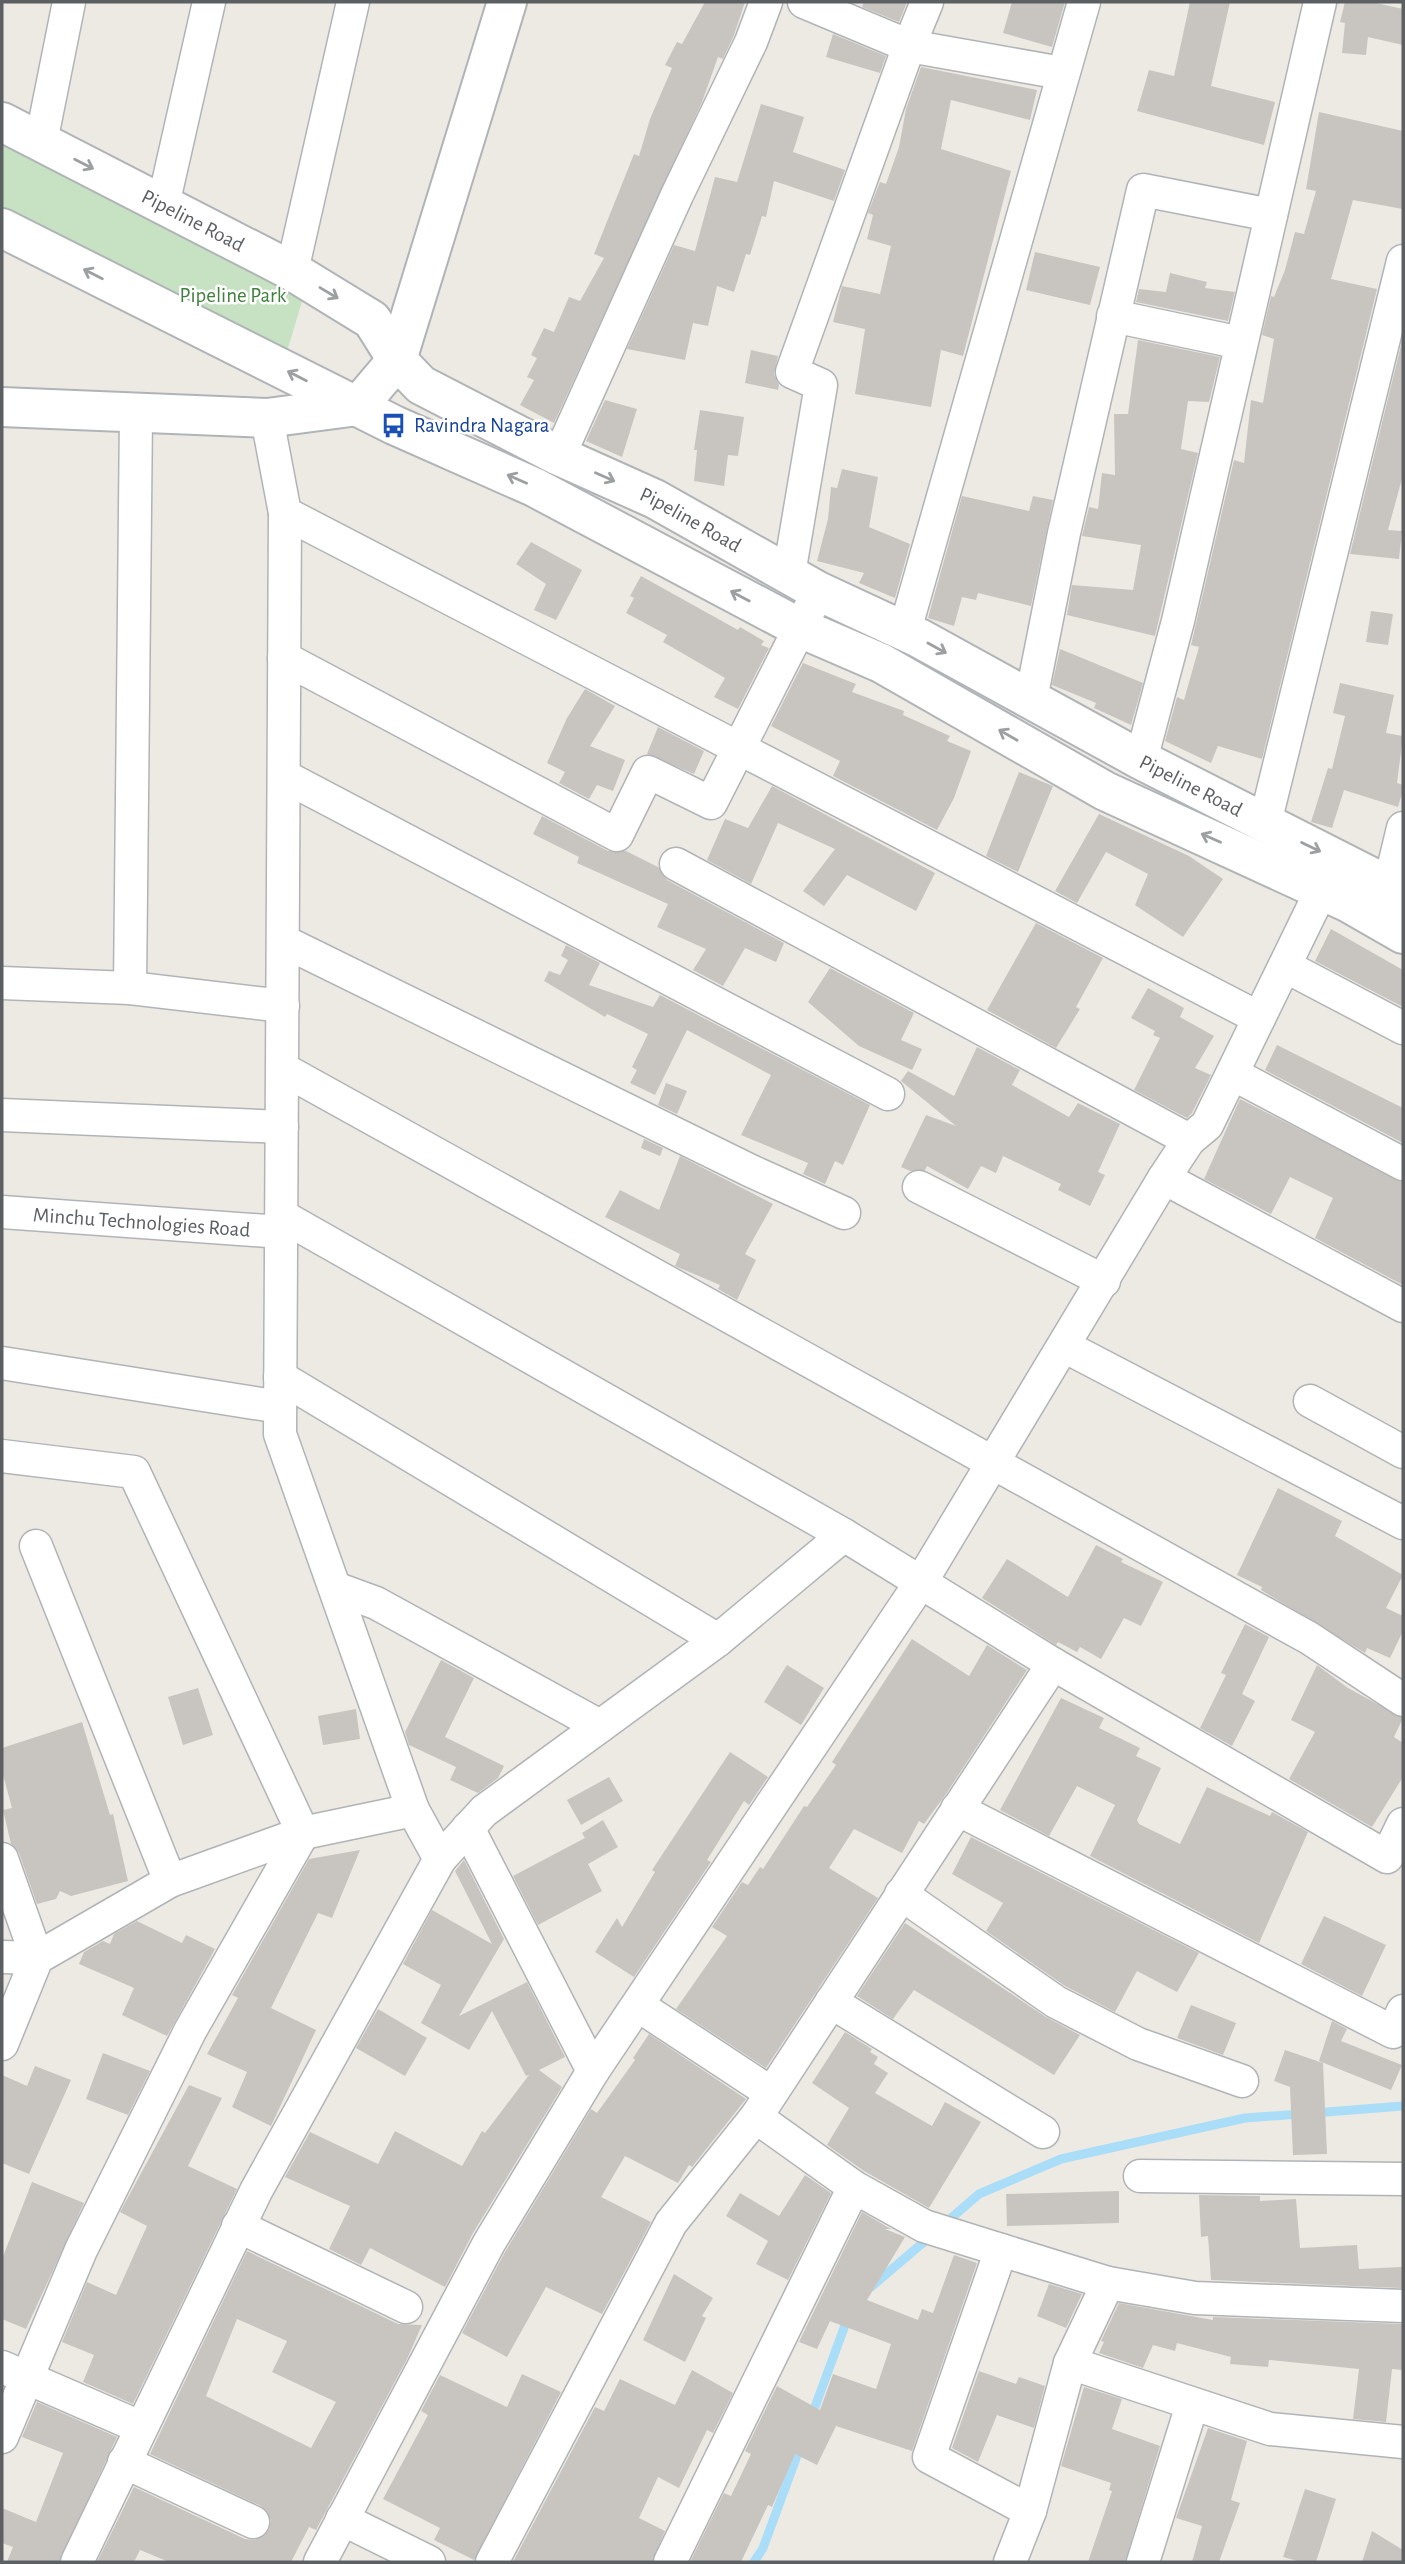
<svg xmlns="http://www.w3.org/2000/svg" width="1405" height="2564" font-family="'Alegreya Sans',sans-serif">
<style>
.green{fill:#c6e2c2}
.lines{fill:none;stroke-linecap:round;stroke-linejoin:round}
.stream{stroke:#aaddf7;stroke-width:9}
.building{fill:#c8c5c0;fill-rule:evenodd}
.street-casing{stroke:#b1b4b7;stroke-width:35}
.secondary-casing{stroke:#b0b4b7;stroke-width:42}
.street{stroke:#fff;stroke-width:32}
.secondary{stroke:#fff;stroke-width:38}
.oneway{stroke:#9da0a1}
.labels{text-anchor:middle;stroke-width:5;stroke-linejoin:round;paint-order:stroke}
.street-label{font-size:21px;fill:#5c6063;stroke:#fff}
.park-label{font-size:21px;fill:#41813d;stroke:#fff}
.transit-label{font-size:21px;fill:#164399;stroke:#fff;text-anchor:start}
</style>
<rect width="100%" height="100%" fill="#edeae4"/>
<path class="green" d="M2 132 306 288 283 365 2 220Z"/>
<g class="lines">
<path class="stream" d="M1314 2113 1403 2106
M942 2226 979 2194 1061 2159 1245 2118 1300 2114
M871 2287 932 2235
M812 2415 848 2317
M754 2562 763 2548 801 2445"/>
</g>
<path class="building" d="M705 2H745L734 35 723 59 718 57 702 102 554 423 520 405 534 380 527 377 537 358 531 355 544 328 554 332 569 297 580 301 604 258 594 254 634 154 639 156 650 119 672 68 665 65 677 42 682 44Z
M864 2H907L899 22 862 7Z
M1012 2H1065L1052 47 1003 33Z
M1190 2H1230L1211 86 1275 102 1264 145 1137 111 1149 70 1174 76Z
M1345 2H1372L1403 9V45L1368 37 1366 55 1342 53 1345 23 1340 22Z
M833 34 886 56 880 73 826 57Z
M921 67 1037 90 1030 120 951 100 941 149 1011 171 963 356 941 350 931 407 855 394 865 329 833 322 842 286 880 294 891 246 867 239 873 215 868 213 880 182 886 184 899 147 906 109Z
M761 104 804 117 793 152 845 170 834 201 774 181 766 217 762 216 750 255 746 254 734 292 717 286 708 326 693 323 685 360 627 349 674 245 695 251 715 177 737 182Z
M1319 112 1403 131V209L1353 200 1331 279 1377 289 1262 759 1218 746 1211 763 1165 741 1177 697 1184 700 1199 647 1191 645 1234 460 1244 463 1251 400 1263 403 1274 339 1262 335 1271 296 1274 297 1285 270 1295 232 1304 234 1316 191 1306 189Z
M1035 252 1100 267 1090 305 1026 290Z
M1170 273 1207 282 1205 288 1235 292 1228 321 1136 302 1139 289 1166 292Z
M1403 337V475L1388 530 1402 531 1399 559 1350 554Z
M1138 340 1220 357 1209 402 1188 401 1181 449 1198 453 1155 636 1067 615 1072 585 1133 590 1141 545 1082 536 1089 507 1098 509 1102 473 1115 475 1114 414H1128Z
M751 350 778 356 774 374 779 385 778 390 745 383Z
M605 400 637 409 622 457 586 441Z
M700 410 744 417 738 456 728 455 724 486 694 481 697 450H694Z
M842 469 878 477 869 527 910 544 895 598 859 583 864 573 817 561 828 519 831 487 837 488Z
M962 496 1029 511 1033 496 1053 500 1031 606 978 593 976 600 962 597 954 626 928 618Z
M531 542 582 570 556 620 534 610 546 584 516 564Z
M641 576 738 630 740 627 764 641 761 645 769 648 738 709 714 697 725 678 663 642 667 635 626 613 634 598 630 596Z
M1371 611 1393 614 1388 645 1366 642Z
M1060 649 1143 683 1131 725 1094 708 1096 703 1052 685Z
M803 663 856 684 852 692 904 711 903 715 950 736 947 741 971 751 954 798 937 830 833 776 840 761 771 726Z
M1340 683 1394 695 1386 733 1403 736 1397 783 1403 785V790L1398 807 1344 790 1332 828 1311 822 1328 768 1332 769 1345 716 1333 713Z
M585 689 615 706 590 746 625 760 613 791 597 785 589 799 559 783 565 772 547 763 567 718Z
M658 727 704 751 694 774 647 754Z
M1019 772 1053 786 1018 872 986 856Z
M772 786 935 873 916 911 847 875 824 906 803 891 835 849 778 823 751 884 707 860 725 819 748 828Z
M1099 814 1189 856 1223 879 1183 937 1135 905 1148 874 1106 852 1077 903 1055 891Z
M542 816 608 851H626L658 867 667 880 784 943 776 962 745 948 723 986 693 970 706 949 657 927 668 904 577 863 579 857 533 834Z
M1036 923 1103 958 1076 1007 1080 1009 1056 1048 987 1010Z
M1331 929 1403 970V1007L1315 961Z
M566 945 600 963 589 985 653 1007 660 995 870 1105 843 1165 835 1161 825 1184 803 1174 808 1163 741 1135 771 1075 687 1030 655 1095 630 1083 637 1070 632 1067 648 1034 607 1014 605 1017 544 981 549 971 560 975 568 960 561 956Z
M830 968 914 1013 901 1040 922 1049 912 1070 859 1046 808 1002Z
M1148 988 1184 1008 1180 1017 1214 1036 1195 1068 1211 1075 1192 1113 1187 1118 1134 1090 1160 1038 1153 1035 1155 1031 1131 1018Z
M1277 1045 1403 1108V1143L1265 1070Z
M977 1047 1020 1070 1012 1085 1069 1117 1078 1103 1120 1124 1098 1172 1105 1175 1090 1206 1058 1190 1061 1184 1003 1156 996 1173 981 1166 968 1189 927 1166 925 1170 910 1171 901 1167 926 1115 956 1126 901 1081 908 1071 954 1096Z
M666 1083 687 1091 677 1114 658 1105Z
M1240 1099 1403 1182V1285L1315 1238 1333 1198 1290 1177 1271 1214 1204 1179Z
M644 1139 663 1148 660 1156 641 1148Z
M680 1156 773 1204 745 1254 756 1260 737 1300 718 1289 720 1285 675 1266 680 1254 605 1217 620 1190 659 1210Z
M1278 1488 1342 1521 1335 1536 1403 1575 1386 1608 1403 1616V1631L1390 1658 1367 1648 1365 1653 1261 1590 1262 1587 1237 1575Z
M1096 1545 1123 1559 1121 1562 1163 1582 1141 1626 1124 1618 1101 1659 1080 1647 1077 1652 1058 1642 1056 1645 982 1598 1007 1559 1068 1597Z
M1245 1624 1269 1637 1242 1694 1255 1701 1232 1746 1200 1728 1226 1675 1221 1673Z
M912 1639 969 1676 987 1645 1027 1670 946 1794 924 1824 919 1821 902 1853 854 1829 829 1868 878 1898 766 2068 676 2009 727 1936 712 1927 742 1882 748 1885 760 1867 763 1869 804 1806 807 1807 836 1765 832 1762Z
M441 1660 474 1678 445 1737 504 1766 498 1778 478 1793 450 1780 456 1767 409 1745 405 1732Z
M787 1665 824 1688 801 1725 764 1702Z
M1317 1665 1348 1688 1403 1718 1394 1737 1403 1743V1777L1372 1827 1289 1779 1315 1732 1291 1720Z
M198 1688 213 1735 183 1745 168 1697Z
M1061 1698 1104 1718 1099 1728 1140 1748 1136 1756 1161 1768 1137 1820 1139 1824 1180 1844 1207 1787 1270 1816 1272 1812 1308 1832 1259 1943 1090 1856 1115 1805 1077 1786 1049 1836 1000 1810Z
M356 1709 360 1739 323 1745 318 1716Z
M82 1722 110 1815 113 1814 128 1881 71 1896 60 1891 56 1899 37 1904 19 1853 11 1844 3 1810 12 1808 2 1771V1748Z
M730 1752 768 1777 749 1805 744 1801 707 1860 711 1862 634 1977 595 1952 617 1918 622 1927 655 1872 652 1870Z
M609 1777 623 1801 581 1825 567 1800Z
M603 1820 618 1847 588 1864 602 1891 538 1925 513 1876 585 1838 582 1833Z
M971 1837 1199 1953 1177 1992 1137 1971 1115 2012 1065 1986 986 1931 1003 1903 952 1874Z
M360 1850 332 1918 318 1913 271 2008 316 2030 271 2126 232 2107 247 2072 207 2054 238 1998 232 1995 309 1859Z
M464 1860 504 1939 459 2016 527 1982 565 2057 539 2070 562 2087 473 2233 445 2287 370 2248 361 2265 329 2249 350 2206 285 2177 310 2132 378 2164 395 2131 462 2166 482 2131 485 2133 529 2075 526 2076 492 2011 469 2050 421 2023 441 1985 403 1964 432 1910 492 1944 455 1871Z
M1324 1916 1386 1945 1362 1996 1301 1964Z
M137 1921 182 1943 186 1935 215 1949 167 2036 122 2015 134 1988 79 1964 84 1952 103 1941 110 1944 114 1934Z
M905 1923 1046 2017 1080 2035 1054 2075 914 1990 893 2019 857 1996Z
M1191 2005 1236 2023 1223 2055 1177 2038Z
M378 2009 427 2038 405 2076 356 2048Z
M1332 2021 1347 2029 1341 2041 1402 2065 1391 2090 1319 2061Z
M845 2032 872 2049 870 2052 878 2057 874 2064 888 2073 875 2093 932 2126 945 2102 981 2122 929 2208 864 2171 827 2145 849 2108 812 2083Z
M649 2034 746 2099 692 2167 689 2165 678 2183 625 2156 601 2197 651 2222 602 2314 546 2287 507 2357 462 2333 505 2252 591 2109 597 2113 635 2060 633 2058Z
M1285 2050 1323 2063 1327 2154 1293 2155 1290 2087 1274 2081Z
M103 2053 150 2071 128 2115 86 2099Z
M35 2066 71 2080 29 2174 2 2163V2075L27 2086Z
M189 2085 222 2098 188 2166 237 2189 133 2404 83 2382 94 2355 62 2342 87 2282 116 2295 147 2226 120 2212Z
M805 2175 831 2193 788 2280 756 2264 768 2241 726 2216 740 2193 779 2216Z
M32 2182 84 2203 26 2329 2 2319V2259Z
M1119 2191V2223L1007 2226 1006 2194Z
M1199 2195 1260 2196V2201L1296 2199 1300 2248 1357 2245 1359 2269 1402 2267V2288L1211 2280 1208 2236 1201 2237Z
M862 2212 891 2229H885L905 2237 867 2300 918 2320 922 2309 933 2313 954 2255 977 2263 912 2451 836 2426 817 2465 795 2454 772 2507 768 2505 741 2562H690L724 2493 731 2496 751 2454 745 2451 777 2386 820 2410 833 2374 876 2389 891 2344 830 2321 817 2349 799 2342Z
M247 2251 398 2324 422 2325 407 2359 316 2530 309 2527 291 2562H169L140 2550 134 2562H97L134 2487 245 2539 255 2540 269 2530 271 2520 261 2506 150 2454ZM237 2319 287 2341 272 2372 336 2402 311 2448 206 2396Z
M674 2274 713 2298 702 2316 706 2318 685 2362 643 2340Z
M1049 2284 1082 2294 1066 2328 1037 2316Z
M1119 2303 1213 2320V2317L1403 2324V2370L1392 2369 1386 2422 1353 2419 1359 2369 1269 2360 1268 2367 1230 2364 1231 2357 1177 2343 1175 2351 1153 2345 1143 2368 1099 2353 1104 2342 1101 2341Z
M692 2370 733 2393 713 2433 707 2430 679 2488 658 2477 639 2518 665 2531 652 2562H513L595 2407 604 2411 620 2379 675 2405Z
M979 2371 1016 2384 1019 2377 1045 2386 1034 2428 997 2415 978 2462 952 2448Z
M522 2374 561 2392 474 2560 434 2540 440 2528 383 2499 428 2415 421 2411 440 2375 507 2407Z
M1084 2387 1122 2399 1112 2429 1160 2446 1125 2562H1088L1112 2491 1109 2490 1111 2483 1061 2466Z
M37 2402 117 2437 59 2562H7L13 2547 2 2543V2508L36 2522 63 2453 22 2437Z
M1208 2428 1247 2441 1231 2500 1240 2503 1219 2562H1192L1202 2526 1176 2518Z
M1305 2489 1336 2499 1316 2562H1301L1283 2557Z
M1372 2531 1403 2550V2562H1362Z"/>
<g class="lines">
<defs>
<g id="street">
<path d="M804 2 909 46 927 2"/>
<path d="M41 142 69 2"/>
<path d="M163 205 209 2"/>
<path d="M292 271 353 2"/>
<path d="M1113 316 1241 343"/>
<path d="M267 418 285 513 280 1434 413 1810 440 1859 484 1811 718 1640 844 1535 1053 1664 1387 1857 1403 1824"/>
<path d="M559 456 677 195 751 42 766 2"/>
<path d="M285 513 1259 1018"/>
<path d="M789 574 821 385 792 372 909 46 1062 73"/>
<path d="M905 630 1084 2"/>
<path d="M284 658 617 835 648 772 711 803 811 606"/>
<path d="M1031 699 1064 533 1143 190 1271 215"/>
<path d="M1141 760 1178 621 1320 2"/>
<path d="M284 776 888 1094"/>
<path d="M1265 823 1403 261"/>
<path d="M676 864 1189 1140"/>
<path d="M1389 886 1403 828"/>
<path d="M283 941 751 1171 844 1213"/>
<path d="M1285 966 1403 1028"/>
<path d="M2 983 130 988 283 1006"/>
<path d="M130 988 136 414"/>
<path d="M283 1069 1309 1638 1403 1700"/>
<path d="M1233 1074 1403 1164"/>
<path d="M2 1115 282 1127"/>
<path d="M1164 1178 1403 1306"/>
<path d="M919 1187 1104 1281"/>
<path id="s1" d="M2 1212 281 1232"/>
<path d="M282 1216 844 1535"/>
<path d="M1064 1346 1403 1523"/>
<path d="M2 1363 280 1407"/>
<path d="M280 1377 718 1640"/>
<path d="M1310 1401 1403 1452"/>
<path d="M2 1456 134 1472 303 1833 413 1810"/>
<path d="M36 1546 170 1881"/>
<path d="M335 1588 376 1603 600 1726"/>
<path d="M957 1809 1393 2032 1403 2011"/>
<path d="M468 1828 593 2071"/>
<path d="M2 1859 37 1958 2 1957"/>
<path d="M901 1894 1056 2002 1138 2044 1242 2081"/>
<path d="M831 2002 1043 2132"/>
<path d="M639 2006 771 2093"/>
<path d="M2 2044 37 1958 170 1881 303 1833"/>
<path d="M756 2117 854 2187 924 2226 1001 2250"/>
<path d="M1140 2176 1403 2179"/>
<path d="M238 2226 406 2307"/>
<path d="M1070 2363 1270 2429 1403 2442"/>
<path d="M2 2367 140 2427"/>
<path d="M2 2437 81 2250 190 2031 303 1833"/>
<path d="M124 2462 253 2522"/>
<path d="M1030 2511 929 2457 1001 2250 1108 2283 1195 2298 1403 2306"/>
<path d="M342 2519 429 2562"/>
<path d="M77 2562 256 2191 440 1859"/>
<path d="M320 2562 489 2243 593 2071 921 1582 1164 1178 1189 1140 1207 1125 1321 891"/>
<path d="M492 2562 671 2223 756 2117 1053 1664"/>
<path d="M670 2562 854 2187"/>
<path d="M1010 2562 1030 2511 1070 2363 1108 2283"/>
<path d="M1143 2562 1192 2405"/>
</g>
<g id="secondary">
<path id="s2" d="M2 122 292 271 372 320 397 360 421 385 559 456 655 499 818 591 919 638 1141 760 1403 893"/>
<path d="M2 228 394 425 534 487 800 628 881 663 1105 791 1349 903 1403 934"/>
<path d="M2 407 267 418 358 406 397 360 507 2"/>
</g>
</defs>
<use href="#street" class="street-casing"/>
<use href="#secondary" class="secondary-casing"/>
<use href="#street" class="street"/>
<use href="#secondary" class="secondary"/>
</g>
<defs><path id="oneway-shaft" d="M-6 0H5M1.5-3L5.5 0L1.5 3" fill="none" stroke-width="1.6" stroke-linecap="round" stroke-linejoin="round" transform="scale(1.75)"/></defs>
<g class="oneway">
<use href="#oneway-shaft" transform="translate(84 164) rotate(27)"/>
<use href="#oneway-shaft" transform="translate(93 274) rotate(-153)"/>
<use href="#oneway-shaft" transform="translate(329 293) rotate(31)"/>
<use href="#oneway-shaft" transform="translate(297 376) rotate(-153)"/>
<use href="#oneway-shaft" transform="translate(605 477) rotate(24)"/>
<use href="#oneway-shaft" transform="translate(517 479) rotate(-156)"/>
<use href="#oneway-shaft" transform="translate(740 596) rotate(-152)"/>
<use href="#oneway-shaft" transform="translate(937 648) rotate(29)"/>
<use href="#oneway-shaft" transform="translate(1008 735) rotate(-150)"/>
<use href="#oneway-shaft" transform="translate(1211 838) rotate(-156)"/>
<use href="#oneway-shaft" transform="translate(1311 847) rotate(26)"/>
</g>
<defs>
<symbol id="bus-bare" viewBox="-9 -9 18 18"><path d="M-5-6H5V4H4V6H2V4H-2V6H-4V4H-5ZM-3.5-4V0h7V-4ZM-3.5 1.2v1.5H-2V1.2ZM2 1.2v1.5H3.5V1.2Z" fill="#1a4fb4" stroke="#fff" stroke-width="2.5" paint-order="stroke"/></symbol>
</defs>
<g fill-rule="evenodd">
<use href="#bus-bare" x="376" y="408" width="35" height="35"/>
</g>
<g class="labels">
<g class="street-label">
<text dy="7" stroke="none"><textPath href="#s2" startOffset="215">Pipeline Road</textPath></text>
<text dy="7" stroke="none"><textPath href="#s2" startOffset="803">Pipeline Road</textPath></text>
<text dy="7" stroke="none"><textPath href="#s2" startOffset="1370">Pipeline Road</textPath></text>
<text dy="7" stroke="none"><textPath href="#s1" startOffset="140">Minchu Technologies Road</textPath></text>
</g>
<g class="park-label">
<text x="233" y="302">Pipeline Park</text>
</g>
<g class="transit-label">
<text x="414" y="432">Ravindra Nagara</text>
</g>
</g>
<rect width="1405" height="2564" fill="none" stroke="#5c6063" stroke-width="7"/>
</svg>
